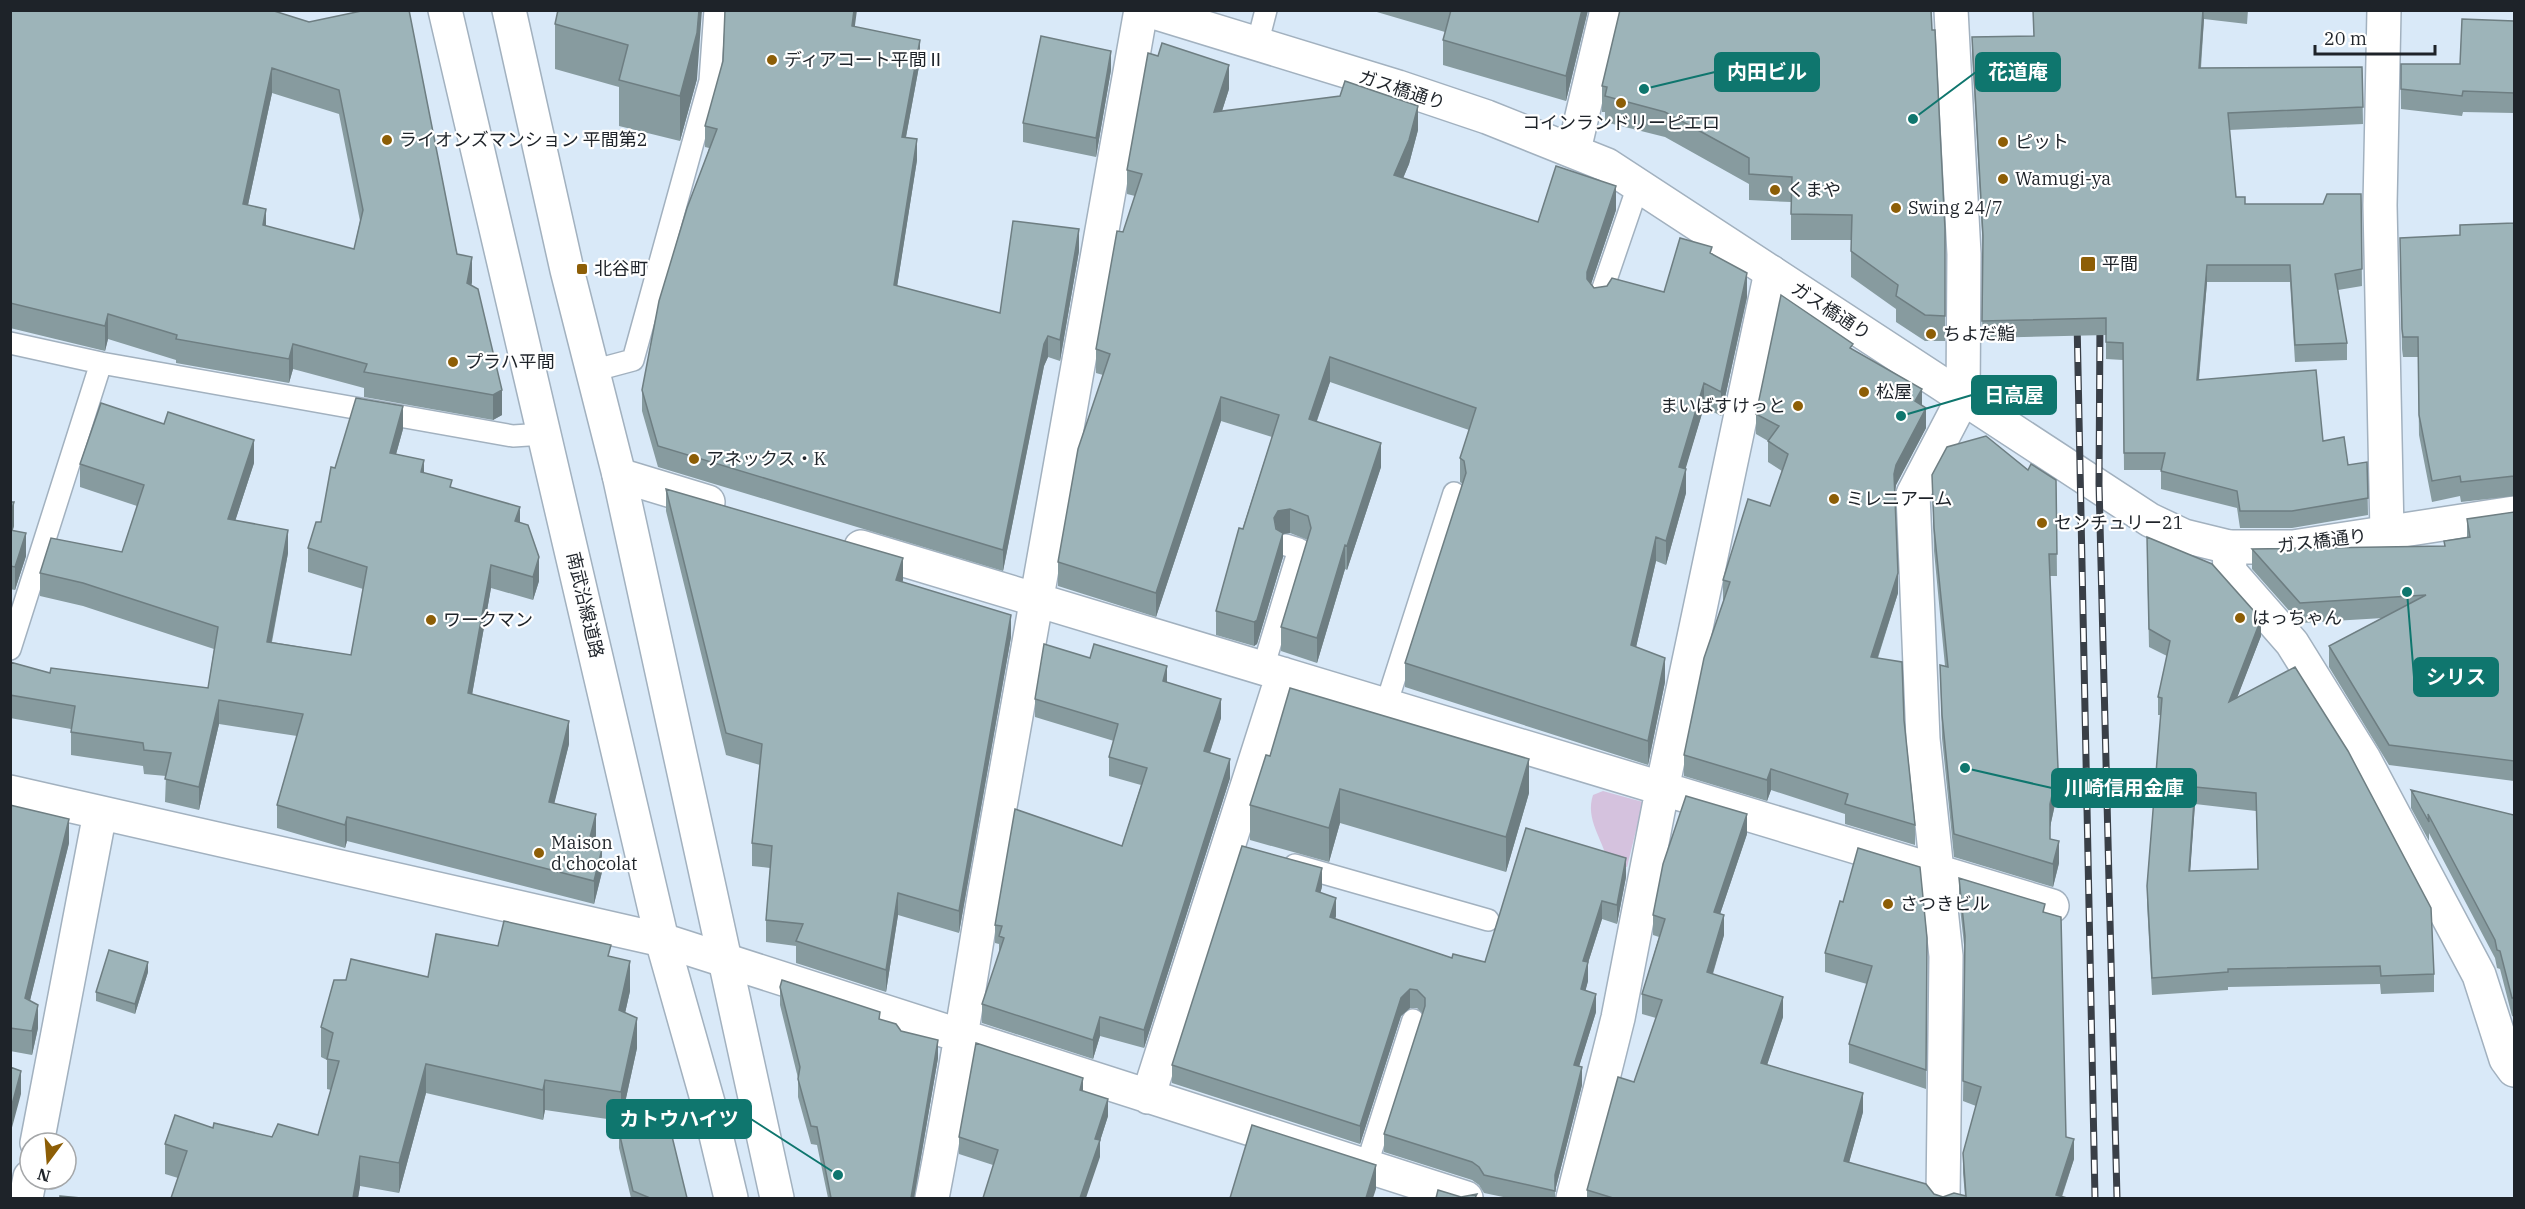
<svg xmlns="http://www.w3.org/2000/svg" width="2525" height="1209" font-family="'IBM Plex Serif','Noto Sans JP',serif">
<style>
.green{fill:#d5c2de}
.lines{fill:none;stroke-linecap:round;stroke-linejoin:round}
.service-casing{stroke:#a2b1bf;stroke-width:24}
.minor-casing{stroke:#a2b1bf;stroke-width:36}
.tertiary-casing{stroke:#a2b1bf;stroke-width:36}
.secondary-casing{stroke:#a2b1bf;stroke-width:36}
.service{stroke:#fff;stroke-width:21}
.minor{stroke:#fff;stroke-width:33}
.tertiary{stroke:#fff;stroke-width:33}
.secondary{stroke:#fff;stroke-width:33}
.rail-casing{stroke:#393f47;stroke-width:7}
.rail{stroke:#fff;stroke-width:4.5;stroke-dasharray:14;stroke-linecap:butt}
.wall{fill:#879b9f;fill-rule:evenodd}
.shaded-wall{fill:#6e7e82}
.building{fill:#9db4b9;stroke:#6e7e82;stroke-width:1.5;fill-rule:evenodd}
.poi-dot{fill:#8d5e06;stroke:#fff;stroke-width:2}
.labels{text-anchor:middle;stroke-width:4.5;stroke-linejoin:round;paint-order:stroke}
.poi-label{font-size:18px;fill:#1e2329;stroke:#fff;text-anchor:start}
.street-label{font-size:18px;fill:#1e2329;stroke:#fff}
.leader{fill:none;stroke:#0f766e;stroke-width:2}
.callout-dot{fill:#0f766e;stroke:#fff;stroke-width:2}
.callout{fill:#0f766e;stroke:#0f766e;stroke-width:2}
.callout-label{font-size:20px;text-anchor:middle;font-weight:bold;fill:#fff}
</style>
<rect width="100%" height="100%" fill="#d9e9f8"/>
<path class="green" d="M1603 791 1643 802 1627 867 1608 862C1602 838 1585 819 1593 795Z"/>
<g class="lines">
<defs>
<path id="service" d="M1257 45 1266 10
M1599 300 1638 186
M10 343 101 363 513 436 544 434
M592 371 633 360 710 81 715 10
M10 649 101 363
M1263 668 1299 549 1286 545
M1386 705 1454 493
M1295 865 1488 920
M1366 1167 1413 1020"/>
<path id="minor" d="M2384 10 2380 205 2387 532
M1574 150 1607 10
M619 475 708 502
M861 547 2052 906
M2229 547 2230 572 2292 643 2364 759 2479 975 2506 1059 2514 1070
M10 792 662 940 1466 1198
M1148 1097 1283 674
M37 1143 100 813
M26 1198 30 1177
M932 1198C952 1096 968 994 985 891L1141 10
M1573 1198 1618 1018 1666 770 1771 272
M1943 1198 1946 956 1923 739 1913 494 1963 398 1964 254 1951 10"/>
<path id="tertiary" d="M445 10 662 940 709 1106 731 1198
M509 10 567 270 619 475 777 1198"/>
<path id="secondary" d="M1147 10 1398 87 1487 117 1607 165 2150 520 2184 536 2229 547H2293L2514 513"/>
</defs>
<use href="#service" class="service-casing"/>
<use href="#minor" class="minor-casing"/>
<use href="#tertiary" class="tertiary-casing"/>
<use href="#secondary" class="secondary-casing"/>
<use href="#service" class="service"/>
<use href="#minor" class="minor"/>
<use href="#tertiary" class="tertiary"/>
<use href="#secondary" class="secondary"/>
<defs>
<path id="rail" d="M2100 319 2099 484 2117 1198
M2077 320 2095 1198"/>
</defs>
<use href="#rail" class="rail-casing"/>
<use href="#rail" class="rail"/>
</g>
<path class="wall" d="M10 10 309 22 361 12V10H409L457 254 472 282 471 285 502 415 493 420 364 397V388L293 369 289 383 176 363V360L108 339 105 351 10 328ZM272 93 339 114 360 221 354 249 266 226 248 205Z
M558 10 697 79 680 141 619 126V87L555 69V24Z
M1370 10H1588L1566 101 1443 65V40L1445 32Z
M1620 10 1945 229V341H1925L1896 322V309L1851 277V240H1791V202L1749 200V184L1665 137 1605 122V112H1602V86Z
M2033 10H2248L2247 24 2204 19 2201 68 2362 67 2363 124 2229 130 2236 197 2245 204H2323L2361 194 2362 286 2338 290 2347 343V360L2295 362 2290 282H2207L2199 380 2323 441 2348 465 2367 462 2368 515 2292 528H2240L2237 508 2161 489V470H2124L2123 360 2106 359V335L1982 338 1983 251 1972 54V37L2034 36Z
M2514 21V113L2463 112 2462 116 2401 109V64H2460Z
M854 27 920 61 906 137 917 160 897 286 1000 313 1079 251 1060 361 1048 357 1044 366 1003 571 658 467 642 411V390L709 148 705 147V126Z
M1111 70 1096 157 1023 142V123Z
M1229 89 1222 111 1418 130 1409 164 1403 178 1538 222 1616 210 1591 284 1594 288 1664 292 1712 253 1747 297 1721 416 1704 407 1685 469 1686 493 1666 565 1656 561 1636 647 1665 682 1648 765 1405 687V663L1463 484 1460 482V458L1469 430 1330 382 1317 421 1381 467 1347 570 1345 569 1317 663 1281 651V627L1308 540 1290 533 1283 534V557L1257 644 1254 646 1216 635V611L1272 437 1221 421 1156 617 1058 586V562L1103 375 1096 373V349L1135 196 1127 194V170Z
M2514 220V496L2461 502 2460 496 2432 502 2419 435 2418 357H2403L2402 349 2400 258 2460 235 2514 223Z
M1853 350 1922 405 1926 428 1896 485 1895 492 1898 593 1878 658 1904 720 1915 825V845L1845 824V814L1771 790 1767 801 1684 776V755L1724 601H1723V580L1770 506 1782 471 1768 462V441L1756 434V414Z
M403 429 396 454 424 473 520 522 539 581 533 600 491 588 472 695 569 744 554 803 596 838 593 847 602 872 594 904 347 841 345 848 277 828V805L297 736 219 724 199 810 165 802 166 776 144 774 143 766 71 755V729L10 718V662L50 673 208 688 214 649 83 606 40 596V573L122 552 137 506 80 487V464L254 463 235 521 288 553 272 642 351 655 363 589 308 572V548L321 522 335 468Z
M2028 470 2056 480 2057 576H2050L2058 791 2050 827V839L2059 863 2053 887 1954 857 1942 738 1940 665 1945 666 1934 551 1932 475Z
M666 489 903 580 902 582 1011 637 959 933 898 915 886 992 796 963V946L766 942V920L770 868 752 866V843L760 765 726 755 666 511Z
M10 502 14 526 13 530 26 556 15 590 10 589Z
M2514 512V781L2389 765 2329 667V646L2383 618 2300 623 2252 569V549L2444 546V541L2467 538V519Z
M2147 555 2261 636 2237 697 2434 974V992L2381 994 2380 984 2228 987V990L2152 995 2147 903V886L2161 715H2158V697L2167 656 2149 647ZM2195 804 2256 811 2258 869 2190 871Z
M1167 682 1221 718 1210 753 1230 778 1144 1048 1100 1036 1093 1059 982 1023V1004L999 954V944L995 943V925L1122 846 1141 785 1109 776V757L1114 741 1035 717V699Z
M1270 756 1529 793 1506 872 1340 823 1329 862 1250 840V805Z
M2411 790 2514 815V1017L2512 1016 2500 969 2497 968 2495 958 2429 833V841L2411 808Z
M10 805 69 843 30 1000 38 1028 32 1055 10 1051Z
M1747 834 1720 914 1724 935 1713 974 1783 1017 1767 1065 1863 1112 1849 1162 1934 1194 1943 1197 1965 1196 1963 1173V1153L1976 1106 1963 1101 1965 954 1959 898V878L2045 913 2066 1137 2074 1159 2062 1197 2067 1198H1587V1190L1634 1082 1656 1018 1642 1014V994L1659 937 1653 935V915Z
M1626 877 1617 924 1602 919 1588 963V981L1585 991 1596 1012 1579 1066 1582 1085 1555 1191V1198H1508L1484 1193 1479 1185 1472 1180 1384 1152V1134L1423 1014 1417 1008H1410L1401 1016 1360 1144 1172 1083V1065L1322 887 1320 892 1336 916 1335 919 1452 958 1485 962Z
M1927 938 1926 1089 1849 1063V1044L1867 984 1825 972V953Z
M498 946 611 957 630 991 625 1013 637 1048 621 1121 545 1110 543 1120 426 1093 399 1193 360 1186 358 1198H171L178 1178 165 1174V1144L213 1128 272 1137 318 1135 331 1090 327 1089V1060L321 1057V1027Z
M148 972 135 1014 96 1001V992Z
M780 987 880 1020 901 1031 938 1058 914 1198H828L817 1145 811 1144 798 1097V1078L780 1005Z
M1083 1091 1108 1116 1100 1141V1157L993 1165 959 1154V1137Z
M619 1132 687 1198H631L619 1148Z"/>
<path class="shaded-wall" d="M699 10H702L697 79 680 141V96Z
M854 10H857L852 48V26Z
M1582 10H1588L1566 101V76Z
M2203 10 2204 19 2199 85V68Z
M920 40V61L902 158V137Z
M1111 51V70L1096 157V138Z
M1229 65V89L1214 136V112Z
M272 68V93L243 228V204Z
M1418 106V130L1409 164 1394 200V175Z
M917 139V160L894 306V285Z
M1616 186V210L1587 296V272Z
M266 209V234L263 225Z
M1079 229V251L1060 361V340Z
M472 257V282L467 308V283Z
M2207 265V282L2197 397V380Z
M1747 273V297L1721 416V392Z
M108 314V339L105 351V326Z
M1048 336V357L1044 366 1003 571V550L1044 344Z
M293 344V369L289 383V359Z
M1330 357V382L1309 443V419Z
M1704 383V407L1679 491V467Z
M1922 389V409L1915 401Z
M502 390V415L493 420V395Z
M1221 397V421L1156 617V593Z
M403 406V429L390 476V453Z
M1926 408V428L1896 485 1894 495V474L1896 465Z
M254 440V463L228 543V519Z
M1381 443V467L1347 570V546Z
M424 460V483L421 472Z
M1686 469V493L1666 565V541Z
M14 502V526L10 538V515Z
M520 507V530L515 521Z
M1290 509V533L1283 534V557L1257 644 1254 646V622L1278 535 1274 518 1278 511Z
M288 530V553L267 665V642Z
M26 533V556L15 590V567Z
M1656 537V561L1631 669V645Z
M1345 545V569L1317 663V638Z
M539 557V581L533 600V577Z
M903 558V580L896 602V580Z
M491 565V588L468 717V693Z
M1898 573V593L1871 678V657Z
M1011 615V637L959 933V911Z
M2261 619V636L2229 719V702Z
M1665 658V682L1648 765V741Z
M1167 666V685L1163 681Z
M1221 699V718L1204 770V751Z
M219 700V724L199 810V787Z
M569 721V744L549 825V802Z
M1230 759V778L1144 1048V1030Z
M1529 759V793L1506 872V837Z
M2058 768V791L2050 827V804Z
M1771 769V790L1767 801V780Z
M2195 787V804L2189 889V871Z
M1340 789V823L1329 862V828Z
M596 814V838L588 869V845Z
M1747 814V834L1714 932V912Z
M347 817V841L345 848V825Z
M69 819V843L25 1021V998Z
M2059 841V863L2053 887V864Z
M602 849V872L594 904V881Z
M1626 858V877L1617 924V905Z
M1322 868V887L1316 909V891Z
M898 893V915L886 992V970Z
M1336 898V916L1330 936V917Z
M1602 901V919L1588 963V981L1581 1008V989L1583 961Z
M1724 915V935L1707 992V972Z
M630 961V991L619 1040V1010Z
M148 962V972L135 1014V1004Z
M1410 989V1008L1401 1016 1360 1144V1126L1401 998Z
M1596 994V1012L1574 1083V1065Z
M1783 997V1017L1761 1083V1063Z
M38 1005V1028L32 1055V1031Z
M1100 1017V1036L1093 1059V1040Z
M637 1018V1048L621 1121V1092Z
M938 1040V1058L914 1198H911Z
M426 1064V1093L399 1193V1163Z
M1582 1067V1085L1555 1191V1175Z
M21 1071V1094L10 1135V1112Z
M1083 1078V1095L1080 1090Z
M545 1080V1110L543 1120V1090Z
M1863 1093V1112L1844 1181V1161Z
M1108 1099V1116L1100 1141V1157L1086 1198H1080L1095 1139Z
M2074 1139V1159L2061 1198 2056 1195Z
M11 1152V1176L10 1182V1159Z
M360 1156V1186L358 1198H353Z
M1376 1165V1189L1373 1198H1366Z"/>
<path class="building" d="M10 10H271L309 22 366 10H409L457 254 472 257 467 283 478 289 502 390 493 395 364 372 367 364 293 344 289 359 176 339 177 335 108 314 105 326 10 303ZM272 68 339 90 363 210 354 249 263 225 266 209 243 204Z
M558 10H699L697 33 680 96 619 80 628 45 555 24Z
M725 10H854L852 26 920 40 902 137 917 139 894 285 1000 313 1013 221 1079 229 1060 340 1048 336 1044 344 1003 550 658 446 642 390 659 301 687 208 717 129 705 126 723 61Z
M1451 10H1582L1566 76 1443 40Z
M1620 10H1931L1932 30H1935L1945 229V316L1925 315 1896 296 1898 285 1851 251 1852 215 1791 214 1792 177 1749 174V158L1665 112 1605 96 1607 87 1602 86Z
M2033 10H2203L2199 68 2362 67 2363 107 2228 113 2236 197H2245V204H2323L2327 194H2361L2362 269 2335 274 2347 343 2295 345 2290 265H2207L2197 380 2316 370 2323 441 2344 437 2348 465 2367 462 2368 498 2292 511H2240L2237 491 2161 471 2165 453H2124L2123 343 2106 342V318L1982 321 1983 236 1972 37 2034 36Z
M2462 19 2514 21V93L2463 91 2462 96 2401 89V64H2460Z
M1041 36 1111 51 1096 138 1023 123Z
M1162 43 1229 65 1214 112 1340 96 1345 81 1418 106 1409 140 1394 175 1538 222 1556 166 1616 186 1587 272V279L1594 288 1607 286 1612 278 1664 292 1680 238 1712 247 1710 253 1747 273 1721 392 1704 383 1679 467 1686 469 1666 541 1656 537 1631 645 1665 658 1648 741 1405 663 1466 473 1464 461 1460 458 1476 408 1330 357 1309 419 1381 443 1347 546 1345 545 1317 638 1281 627 1311 528 1308 516 1290 509 1278 511 1274 518 1276 529 1283 533 1257 620 1254 622 1216 611 1239 528 1243 529 1279 415 1221 397 1156 593 1058 562 1078 449 1110 354 1096 349 1117 231 1123 232 1142 174 1127 170 1148 53 1158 56Z
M2514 220V476L2461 482 2460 476 2432 481 2419 415 2418 337H2403L2402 329 2400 238 2460 235V225L2514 223Z
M1781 295 1853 344 1850 348 1922 389 1915 401 1926 408 1896 465 1894 474 1898 573 1871 657 1902 662 1904 720 1915 825 1845 804 1848 794 1771 769 1767 780 1684 755 1704 658 1730 582 1723 580 1748 499 1770 506 1788 454 1768 441 1779 426 1756 414Z
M356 398 403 406 390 453 424 460 421 472 452 480 450 487 520 507 515 521 528 525 539 557 533 577 491 565 468 693 569 721 549 802 596 814 588 845 602 849 594 881 347 817 345 825 277 805 303 714 219 700 199 787 165 779 171 753 144 750 143 743 71 732 75 706 10 695V662L50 673 51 668 208 688 218 627 83 583 40 573 51 538 122 552 144 485 80 464 101 403 164 424 168 412 254 440 228 519 288 530 267 642 351 655 367 567 308 548 316 522H321L331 467 335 468Z
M1986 436 2028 470 2031 464 2056 480 2057 554H2049L2058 768 2050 804V839L2059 841 2053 864 1954 834 1942 715 1940 665 1948 667 1934 528 1932 475 1947 447Z
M666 489 903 558 896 580 1011 615 959 911 898 893 886 970 796 941 803 924 766 920 772 846 752 843 762 744 726 733Z
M10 502H14L10 515Z
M2514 512V761L2389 745 2329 646 2426 595 2300 603 2252 549 2445 546 2444 541 2470 537 2467 519Z
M10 530 26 533 15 567 10 566Z
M2147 537 2212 564 2261 619 2229 702 2295 667 2348 751 2431 908 2434 974 2381 976 2380 966 2228 969V972L2152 978 2147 886 2162 698 2158 697 2170 641 2149 629ZM2195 787 2256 793 2258 869 2189 871Z
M1044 644 1090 658 1094 644 1167 666 1163 681 1221 699 1204 751 1230 759 1144 1030 1100 1017 1093 1040 982 1004 1004 938 999 936 1002 926 995 925 1015 809 1122 846 1147 768 1109 757 1118 724 1035 699Z
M1290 688 1529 759 1506 837 1340 789 1329 828 1250 805 1266 755 1270 756Z
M2411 790 2514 815V998H2512L2500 951 2497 950 2495 940 2428 814 2429 822Z
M1686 796 1747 814 1714 912 1724 915 1707 972 1783 997 1761 1063 1863 1093 1844 1161 1926 1184 1934 1194 1943 1197 1954 1193 1966 1196 1963 1153 1981 1087 1963 1081 1965 936 1959 878 2045 904 2043 912 2061 917 2066 1137 2074 1139 2056 1195 2067 1198H1613L1587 1190 1618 1077 1634 1082 1662 1000 1642 994 1665 919 1653 915 1663 864Z
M10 805 69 819 25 998 38 1005 32 1031 10 1028Z
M1526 828 1626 858 1617 905 1602 901 1583 961 1588 962 1581 989 1596 994 1574 1065 1582 1067 1555 1175V1191L1484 1175 1479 1167 1472 1162 1384 1134 1425 1006V998L1417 990 1410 989 1401 998 1360 1126 1172 1065 1242 846 1322 868 1316 891 1336 898 1330 917 1452 958 1453 954 1485 962Z
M1858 848 1920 867 1927 938 1926 1070 1849 1044 1872 966 1825 953 1840 901 1843 902Z
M504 921 611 945 608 956 630 961 619 1010 637 1018 621 1092 545 1080 543 1090 426 1064 399 1163 360 1156 353 1198H171L187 1151 165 1144 175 1115 213 1128 214 1123 272 1137 278 1124 318 1135 339 1061 327 1059 333 1033 321 1027 334 980H346L351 959 428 977 436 934 498 946Z
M109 950 148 962 135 1004 96 992Z
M782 980 880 1012 879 1019 896 1024 901 1031 938 1040 911 1198H831L817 1127 811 1126 798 1079 800 1067 780 987Z
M976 1043 1083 1078 1080 1090 1108 1099 1095 1139 1100 1140 1080 1198H983L998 1150 959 1137Z
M10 1067 21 1071 10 1112Z
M668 1120 687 1198H650L633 1191 619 1132Z
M1252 1125 1376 1165 1366 1198H1230Z
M1438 1190 1461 1197 1477 1194 1475 1198H1436Z
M60 1196 81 1198H60Z"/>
<g class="poi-dot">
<circle cx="772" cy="60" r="6"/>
<circle cx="1621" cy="103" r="6"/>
<circle cx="387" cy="140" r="6"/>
<circle cx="2003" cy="142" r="6"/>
<circle cx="2003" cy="179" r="6"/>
<circle cx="1775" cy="190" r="6"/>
<circle cx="1896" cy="208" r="6"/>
<rect x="2080" y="256" width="16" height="16" rx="3"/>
<rect x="576" y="263" width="12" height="12" rx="3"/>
<circle cx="1931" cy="334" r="6"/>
<circle cx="453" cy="362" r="6"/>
<circle cx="1864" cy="392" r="6"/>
<circle cx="1798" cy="406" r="6"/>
<circle cx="694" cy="459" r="6"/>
<circle cx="1834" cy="499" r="6"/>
<circle cx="2042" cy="523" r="6"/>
<circle cx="2240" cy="618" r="6"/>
<circle cx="431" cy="620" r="6"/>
<circle cx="539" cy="853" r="6"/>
<circle cx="1888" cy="904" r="6"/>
</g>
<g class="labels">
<g class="poi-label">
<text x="784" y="66">ディアコート平間Ⅱ</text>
<text x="1621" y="129" text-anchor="middle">コインランドリーピエロ</text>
<text x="399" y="146">ライオンズマンション 平間第2</text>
<text x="2015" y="148">ピット</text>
<text x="2015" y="185">Wamugi-ya</text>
<text x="1787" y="196">くまや</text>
<text x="1908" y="214">Swing 24/7</text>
<text x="2102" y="270">平間</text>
<text x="594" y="275">北谷町</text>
<text x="1943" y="340">ちよだ鮨</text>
<text x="465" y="368">プラハ平間</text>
<text x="1876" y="398">松屋</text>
<text x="1786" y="412" text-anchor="end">まいばすけっと</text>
<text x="706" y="465">アネックス・K</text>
<text x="1846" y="505">ミレニアーム</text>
<text x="2054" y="529">センチュリー21</text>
<text x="2252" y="624">はっちゃん</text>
<text x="443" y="626">ワークマン</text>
<text x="551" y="849">Maison<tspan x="551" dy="21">d'chocolat</tspan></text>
<text x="1900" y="910">さつきビル</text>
</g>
<g class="street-label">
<text transform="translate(1402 90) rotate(18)" y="6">ガス橋通り</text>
<text transform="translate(1831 311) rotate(33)" y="6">ガス橋通り</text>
<text transform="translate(2322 541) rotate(-7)" y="6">ガス橋通り</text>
<text transform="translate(585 605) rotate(77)" y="6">南武沿線道路</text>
</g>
</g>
<path class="leader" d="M1644 89L1715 72M1913 119L1976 72M1901 416L1972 395M2407 592L2414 677M1965 768L2052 788M838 1175L751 1119"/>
<g class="callout-dot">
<circle cx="1644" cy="89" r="6"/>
<circle cx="1913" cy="119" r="6"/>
<circle cx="1901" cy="416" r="6"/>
<circle cx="2407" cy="592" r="6"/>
<circle cx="1965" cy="768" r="6"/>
<circle cx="838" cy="1175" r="6"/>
</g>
<g class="callout">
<rect x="1715" y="53" width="104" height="38" rx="6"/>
<rect x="1976" y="53" width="84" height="38" rx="6"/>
<rect x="1972" y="376" width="84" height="38" rx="6"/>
<rect x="2414" y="658" width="84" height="38" rx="6"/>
<rect x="2052" y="769" width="144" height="38" rx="6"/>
<rect x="607" y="1100" width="144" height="38" rx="6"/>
</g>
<g class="callout-label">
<text x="1767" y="79">内田ビル</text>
<text x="2018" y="79">花道庵</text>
<text x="2014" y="402">日高屋</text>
<text x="2456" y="684">シリス</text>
<text x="2124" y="795">川崎信用金庫</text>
<text x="679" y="1126">カトウハイツ</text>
</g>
<rect width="2525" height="1209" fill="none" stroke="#1e2329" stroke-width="24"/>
<g transform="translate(48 1161) rotate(196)"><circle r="28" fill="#ffffff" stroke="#a5a7a9" stroke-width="1.5"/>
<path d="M0-4.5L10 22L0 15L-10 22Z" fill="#8d5e06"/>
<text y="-9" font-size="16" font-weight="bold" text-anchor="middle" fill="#1e2329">N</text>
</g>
<path d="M2315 45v9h120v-9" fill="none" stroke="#1e2329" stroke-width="3"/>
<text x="2324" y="45" font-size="18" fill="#1e2329" stroke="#ffffff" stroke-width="4.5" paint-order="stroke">20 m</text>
</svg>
